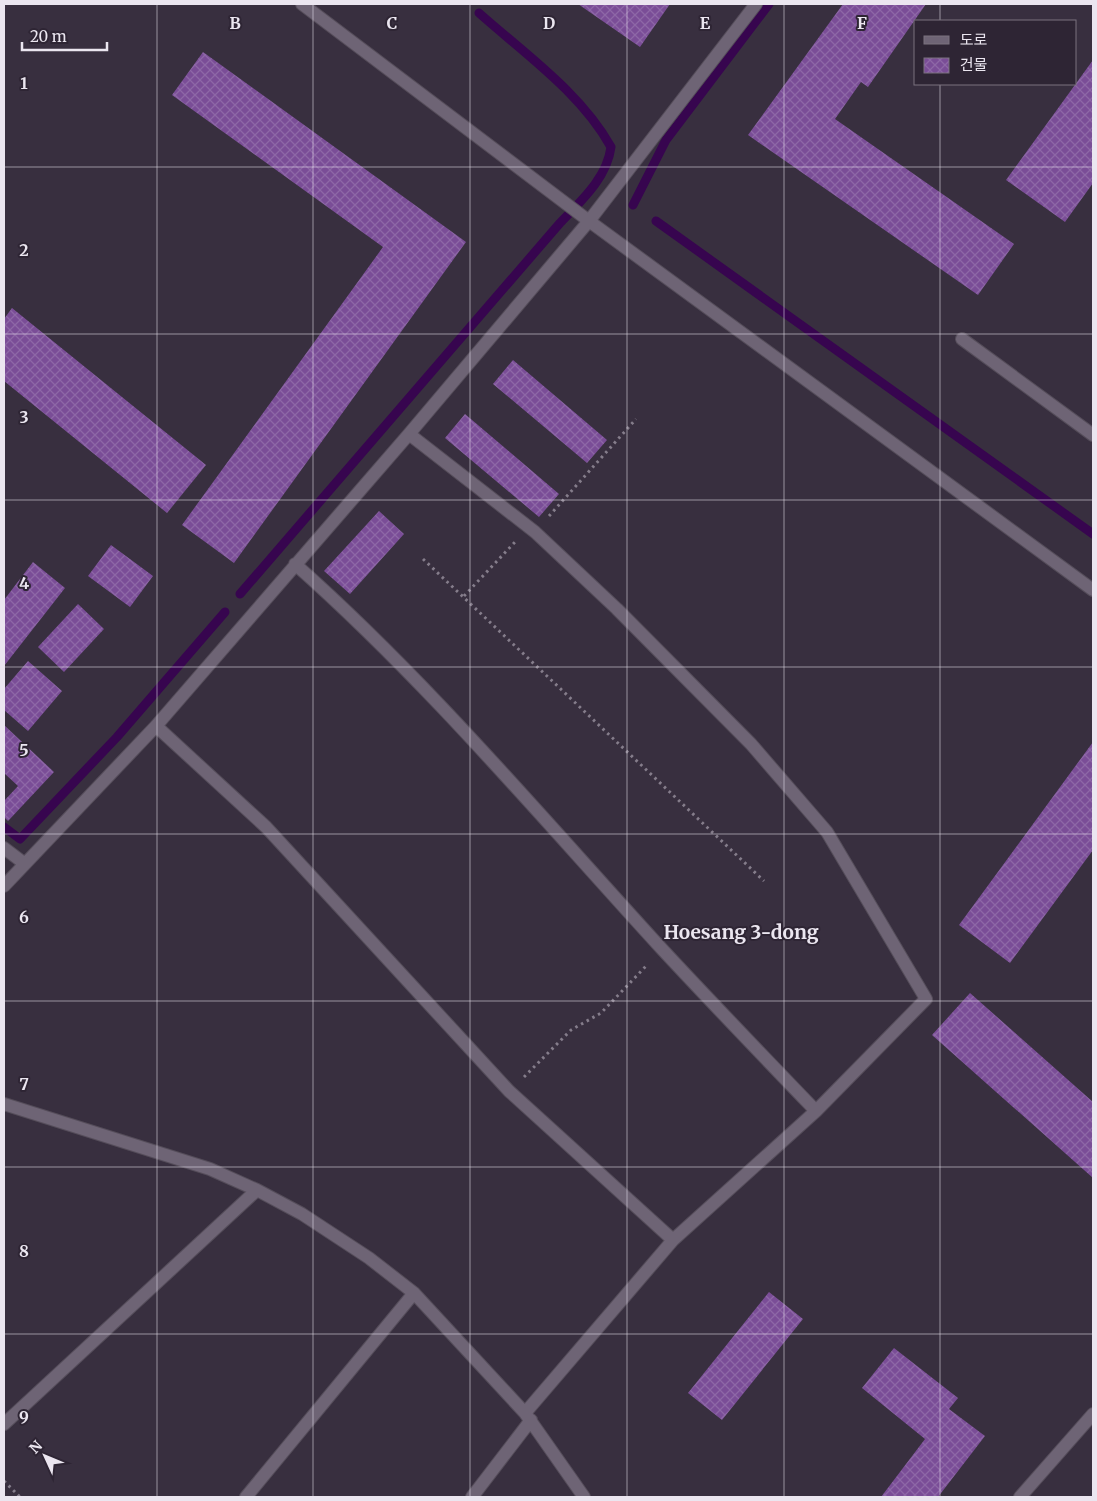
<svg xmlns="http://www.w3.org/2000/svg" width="1097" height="1501" font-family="Merriweather,'Noto Sans KR',serif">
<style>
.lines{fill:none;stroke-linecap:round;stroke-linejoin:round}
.stream{stroke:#37054f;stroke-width:9}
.building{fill:url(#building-cross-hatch)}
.minor-casing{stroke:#554d5a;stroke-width:14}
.path{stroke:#857d8b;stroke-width:3;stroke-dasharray:2.5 4;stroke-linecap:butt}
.minor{stroke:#6e6475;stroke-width:12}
.grid{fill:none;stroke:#ebe6f0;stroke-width:1;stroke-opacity:0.55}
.labels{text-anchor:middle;stroke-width:4;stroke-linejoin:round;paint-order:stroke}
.neighbourhood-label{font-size:19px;font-weight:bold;fill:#ebe6f0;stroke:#2e2534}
.grid-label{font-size:16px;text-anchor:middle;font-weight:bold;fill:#ebe6f0;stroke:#2e2534;stroke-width:4;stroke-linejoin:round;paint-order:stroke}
</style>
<defs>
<pattern id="building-cross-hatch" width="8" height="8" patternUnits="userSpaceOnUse" patternTransform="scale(1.25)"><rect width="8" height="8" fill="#7a4d97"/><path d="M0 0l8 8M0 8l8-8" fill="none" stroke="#8d67a6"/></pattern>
</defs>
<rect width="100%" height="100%" fill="#382f3f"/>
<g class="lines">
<path class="stream" d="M633 205 666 140 769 4
M656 221 1093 534
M240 594 560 223C581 201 607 178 611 147 581 93 525 54 479 13
M4 827 20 839 117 737 225 612"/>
</g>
<path class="building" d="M578 4H670L640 47Z
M843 4H926L868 87 861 82 835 119 1014 244 978 295 748 135Z
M203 52 466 242 234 563 182 525 383 247 172 95Z
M1093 60V183L1065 222 1006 180Z
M12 308 206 465 167 513 4 381V319Z
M513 360 607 440 587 463 493 384Z
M465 414 559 494 539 517 445 438Z
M379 511 404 534 350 594 324 571Z
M111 545 153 576 130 607 88 576Z
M33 562 65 588 4 666V600Z
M78 604 104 629 64 672 38 647Z
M28 661 62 691 28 731 4 710V689Z
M4 725 54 772 8 821 4 817V801L18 786 4 773Z
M1093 742V850L1010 963 959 925Z
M970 993 1093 1102V1178L932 1035Z
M769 1292 803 1319 722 1420 688 1393Z
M894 1348 958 1398 949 1409 985 1436 938 1497H881L925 1439 862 1388Z"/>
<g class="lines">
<defs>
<path id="minor" d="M302 4 589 221 1093 590
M962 339 1093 435
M409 434 535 532 617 609 751 744 827 832 926 999 816 1111 673 1240 525 1413
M295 564C428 682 542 818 661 948 712 1003 764 1057 816 1111
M156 726 266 827 509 1091 673 1240
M4 848 25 864
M4 886 156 726 409 434 589 221 756 4
M4 1104 210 1169 257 1190 302 1214 369 1258 414 1293 525 1413 584 1497
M4 1424 257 1190
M246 1497 414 1293
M472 1497 531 1420
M1020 1497 1093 1414"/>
</defs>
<use href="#minor" class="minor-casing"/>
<path class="path" d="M549 516 636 419
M423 559 764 881
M464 596 515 542
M524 1077 571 1030 601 1013 648 964
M4 1481 20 1497"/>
<use href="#minor" class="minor"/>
</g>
<path class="grid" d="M157 4V1497M313 4V1497M470 4V1497M627 4V1497M784 4V1497M940 4V21M940 84V1497M4 167H1093M4 334H1093M4 500H1093M4 667H1093M4 834H1093M4 1001H1093M4 1167H1093M4 1334H1093"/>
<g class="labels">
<g class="neighbourhood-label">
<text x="741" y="939">Hoesang 3-dong</text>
</g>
</g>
<g class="grid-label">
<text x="235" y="29">B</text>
<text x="392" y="29">C</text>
<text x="549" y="29">D</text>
<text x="705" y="29">E</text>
<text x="862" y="29">F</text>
<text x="24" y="89">1</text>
<text x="24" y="256">2</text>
<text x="24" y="423">3</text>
<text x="24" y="589">4</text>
<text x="24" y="756">5</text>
<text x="24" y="923">6</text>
<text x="24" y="1090">7</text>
<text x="24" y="1257">8</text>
<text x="24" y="1423">9</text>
</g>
<rect width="1097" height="1501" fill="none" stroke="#ebe6f0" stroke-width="10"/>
<rect x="914" y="20" width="162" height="65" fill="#2e2534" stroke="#7a727f"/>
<rect x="924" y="36" width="25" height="8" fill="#6e6475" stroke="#7a727f"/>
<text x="960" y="45" font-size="15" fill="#ebe6f0">도로</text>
<rect x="924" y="58" width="25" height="15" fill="url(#building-cross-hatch)" stroke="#7a727f"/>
<text x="960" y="70" font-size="15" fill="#ebe6f0">건물</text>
<g transform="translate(45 1456) rotate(314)" stroke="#2e2534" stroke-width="4" paint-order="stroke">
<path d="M0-4L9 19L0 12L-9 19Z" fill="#ebe6f0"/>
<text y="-8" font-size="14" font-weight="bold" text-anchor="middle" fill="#ebe6f0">N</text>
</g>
<path d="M22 42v8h85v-8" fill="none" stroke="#ebe6f0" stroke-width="2.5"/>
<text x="30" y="42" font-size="15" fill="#ebe6f0" stroke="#2e2534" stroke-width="4" paint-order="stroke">20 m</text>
</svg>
